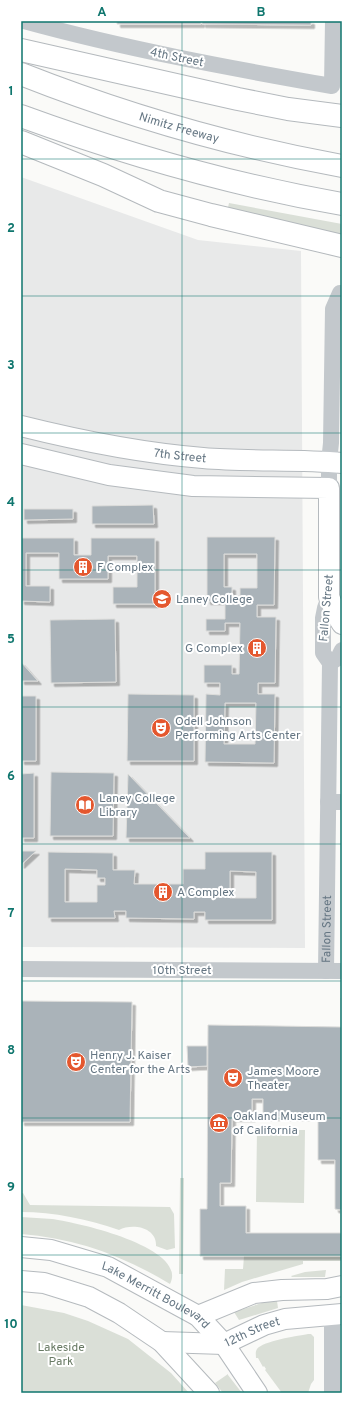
<svg xmlns="http://www.w3.org/2000/svg" width="363" height="1414" font-family="Overpass,sans-serif">
<style>
.built{fill:#e8e9e9}
.green{fill:#dadfd7}
.building{fill:#aab3b9;stroke:#dcdcda;fill-rule:evenodd;filter:url(#shadow)}
.lines{fill:none;stroke-linecap:round;stroke-linejoin:round}
.major-casing{stroke:#b5babe;stroke-width:22}
.highway-casing{stroke:#b4b9bd;stroke-width:24}
.minor{stroke:#c3c8cc;stroke-width:16}
.major{stroke:#fff;stroke-width:20}
.highway{stroke:#fff;stroke-width:22}
.grid{fill:none;stroke:#0f766e;stroke-width:1;stroke-opacity:0.55}
.labels{text-anchor:middle;stroke-width:4;stroke-linejoin:round;paint-order:stroke}
.street-label{font-size:12px;fill:#657683;stroke:#fff}
.poi-label{font-size:12px;fill:#657683;stroke:#fff;text-anchor:start}
.park-label{font-size:12px;fill:#687a64;stroke:#fff}
.neatline{fill:none;stroke:#0f766e;stroke-width:1.5}
.grid-label{font-size:13px;text-anchor:middle;font-weight:bold;fill:#0f766e}
</style>
<defs>
<filter id="shadow"><feDropShadow dx="3.5" dy="3.5" stdDeviation="0" flood-color="#0004"/></filter>
</defs>
<rect width="100%" height="100%" fill="#fafaf8"/>
<path class="built" d="M21 177 198 240 301 251 305 948 21 947Z"/>
<path class="green" d="M229 203 342 224V241L227 212Z
M257 1130H305L304 1203 256 1202Z
M180 1178H184L183 1274H179Z
M21 1193H23L30 1205 170 1207 174 1214 175 1248 167 1250 156 1246C157 1227 132 1223 119 1230 87 1219 54 1212 21 1212Z
M21 1217C31 1218 42 1218 52 1219 75 1222 189 1247 170 1284 124 1256 75 1238 21 1234Z
M244 1256H342V1261H303V1264L242 1282 224 1290 225 1269H243Z
M326 1270 325 1277H292L291 1276 305 1272Z
M277 1301 278 1308 239 1320 234 1312 265 1302Z
M21 1305 64 1313 88 1321 128 1339 171 1373 189 1393H21Z
M308 1334H311L314 1337V1380L311 1384 308 1393H282L265 1370 266 1369 264 1366 263 1367 258 1358H256C256 1355 255 1352 257 1349 263 1341 297 1336 308 1334Z
M228 1374V1375L242 1393H223L215 1383Z"/>
<path class="building" d="M117 21H201V24H117Z
M202 21H311V25L202 24Z
M153 505 154 524H92V506Z
M24 509H73V519L24 520Z
M207 537H275L274 605H257V617H276L275 683H258V694H275L274 763 205 762 206 694 220 695V683H204V665H232V674H239L240 623H225V631H206V619H225V601H207ZM224 554H257V588H240V596H232V587H224ZM225 703H256L255 744H224Z
M21 538H74V555H91V538H155V604H113V587H137V556H108V579H59V553H26V586H50V602L21 601Z
M115 619 116 682 51 683 50 620Z
M21 662 38 681H21Z
M128 694 194 695V761H127Z
M21 696H36V761H21Z
M51 772 114 773 113 836H50Z
M34 773V838H21V774Z
M128 774 190 838H126Z
M21 851H36L21 865Z
M48 852 113 853V870H135L134 884H183V869H205V852H272V920H205V912H194V919L126 918V911H114L115 918H48ZM65 869 97 870V878H105V885H97V902H65ZM230 871 256 872V898H230Z
M341 998H342V1256H200V1209H207L208 1025 341 1027ZM252 1099H263V1117H318V1160H335V1209L341 1210V1233H246V1206H220V1183H231L232 1118H252Z
M21 1001 132 1002 130 1122H21Z
M187 1046H207V1066L188 1067Z"/>
<g class="lines">
<defs>
<g id="major">
<path id="s2" d="M21 426C81 441 141 453 203 458 249 462 296 459 342 463"/>
<path d="M21 454 109 475 193 486 329 488V597L337 616 342 624"/>
<path id="s3" d="M21 1247 51 1250 108 1267 198 1316 224 1344 257 1393"/>
<path d="M21 1281 44 1283 89 1297 119 1313 162 1342 209 1393"/>
<path d="M198 1316 254 1293 282 1290 327 1289 342 1286"/>
<path id="s4" d="M162 1342 224 1344 264 1325 285 1319 342 1314"/>
</g>
<g id="highway">
<path d="M21 50 238 99 288 109 342 116"/>
<path id="s5" d="M21 74C125 115 232 146 342 166"/>
<path d="M21 116C125 154 232 185 342 204"/>
<path d="M21 142 103 175 159 201 211 215 342 246"/>
</g>
</defs>
<use href="#major" class="major-casing"/>
<use href="#highway" class="highway-casing"/>
<g class="minor">
<path d="M24 21C126 49 229 68 332 86L333 21"/>
<path d="M329 488V462L331 443 333 309 340 293H342"/>
<path d="M330 663 338 658 342 650"/>
<path d="M328 802H342"/>
<path d="M21 969 342 971"/>
<path id="s1" d="M326 971 330 663 323 653V618L325 608 329 597"/>
<path d="M332 1393V1315"/>
</g>
<use href="#major" class="major"/>
<use href="#highway" class="highway"/>
</g>
<path class="grid" d="M182 21V1393M21 159H342M21 296H342M21 433H342M21 570H342M21 707H342M21 844H342M21 981H342M21 1118H342M21 1255H342"/>
<defs>
<symbol id="building-disc" viewBox="-11 -11 22 22"><circle r="9.5" fill="#e4572e" stroke="#fff"/><path d="M-4-6H4V6H1V3H-1V6H-4ZM-2.5-4.3h1.7v1.8h-1.7ZM.8-4.3h1.7v1.8H.8ZM-2.5-1h1.7V.8h-1.7ZM.8-1h1.7V.8H.8Z" fill="#fff"/></symbol>
<symbol id="university-disc" viewBox="-11 -11 22 22"><circle r="9.5" fill="#e4572e" stroke="#fff"/><path d="M0-5L7-2L0 1L-7-2ZM-4 1L0 2.5L4 1V4Q0 6-4 4Z" fill="#fff"/></symbol>
<symbol id="theatre-disc" viewBox="-11 -11 22 22"><circle r="9.5" fill="#e4572e" stroke="#fff"/><path d="M-5-5.5Q0-4 5-5.5V0Q5 5 0 6Q-5 5-5 0ZM-3.3-2.5H-1v1.5H-3.3ZM1-2.5H3.3v1.5H1ZM-2.8 1Q0 5.5 2.8 1Z" fill="#fff"/></symbol>
<symbol id="library-disc" viewBox="-11 -11 22 22"><circle r="9.5" fill="#e4572e" stroke="#fff"/><path d="M-6-4Q-3-5.5-.7-3.5V5Q-3 3-6 4ZM6-4Q3-5.5 .7-3.5V5Q3 3 6 4Z" fill="#fff"/></symbol>
<symbol id="museum-disc" viewBox="-11 -11 22 22"><circle r="9.5" fill="#e4572e" stroke="#fff"/><path d="M0-6L6-3V-2H-6V-3ZM-5-1h2V3h-2ZM-1-1h2V3h-2ZM3-1h2V3H3ZM-6 4H6V6H-6Z" fill="#fff"/></symbol>
</defs>
<g fill-rule="evenodd">
<use href="#building-disc" x="72" y="556" width="22" height="22"/>
<use href="#university-disc" x="151" y="588" width="22" height="22"/>
<use href="#building-disc" x="246" y="637" width="22" height="22"/>
<use href="#theatre-disc" x="150" y="717" width="22" height="22"/>
<use href="#library-disc" x="74" y="794" width="22" height="22"/>
<use href="#building-disc" x="152" y="881" width="22" height="22"/>
<use href="#theatre-disc" x="65" y="1051" width="22" height="22"/>
<use href="#theatre-disc" x="222" y="1067" width="22" height="22"/>
<use href="#museum-disc" x="208" y="1112" width="22" height="22"/>
</g>
<g class="labels">
<g class="street-label">
<text transform="translate(177 57) rotate(12)" y="4">4th Street</text>
<text dy="4" stroke="none"><textPath href="#s5" startOffset="167">Nimitz Freeway</textPath></text>
<text dy="4" stroke="none"><textPath href="#s2" startOffset="162">7th Street</textPath></text>
<text transform="translate(326 608) rotate(-85)" y="4">Fallon Street</text>
<text dy="4" stroke="none"><textPath href="#s1" startOffset="42">Fallon Street</textPath></text>
<text x="182" y="974">10th Street</text>
<text dy="4" stroke="none"><textPath href="#s3" startOffset="145">Lake Merritt Boulevard</textPath></text>
<text dy="4" stroke="none"><textPath href="#s4" startOffset="93">12th Street</textPath></text>
</g>
<g class="poi-label">
<text x="97" y="571">F Complex</text>
<text x="176" y="603">Laney College</text>
<text x="243" y="652" text-anchor="end">G Complex</text>
<text x="175" y="725">Odell Johnson<tspan x="175" dy="14">Performing Arts Center</tspan></text>
<text x="99" y="802">Laney College<tspan x="99" dy="14">Library</tspan></text>
<text x="177" y="896">A Complex</text>
<text x="90" y="1059">Henry J. Kaiser<tspan x="90" dy="14">Center for the Arts</tspan></text>
<text x="247" y="1075">James Moore<tspan x="247" dy="14">Theater</tspan></text>
<text x="233" y="1120">Oakland Museum<tspan x="233" dy="14">of California</tspan></text>
</g>
<g class="park-label">
<text x="61" y="1351">Lakeside<tspan x="61" dy="14">Park</tspan></text>
</g>
</g>
<rect width="363" height="1414" fill="none" stroke="#ffffff" stroke-width="44"/>
<rect x="22" y="22" width="319" height="1370" class="neatline"/>
<g class="grid-label">
<text x="102" y="16">A</text>
<text x="261" y="16">B</text>
<text x="11" y="95">1</text>
<text x="11" y="232">2</text>
<text x="11" y="369">3</text>
<text x="11" y="506">4</text>
<text x="11" y="643">5</text>
<text x="11" y="780">6</text>
<text x="11" y="917">7</text>
<text x="11" y="1054">8</text>
<text x="11" y="1191">9</text>
<text x="11" y="1328">10</text>
</g>
</svg>
